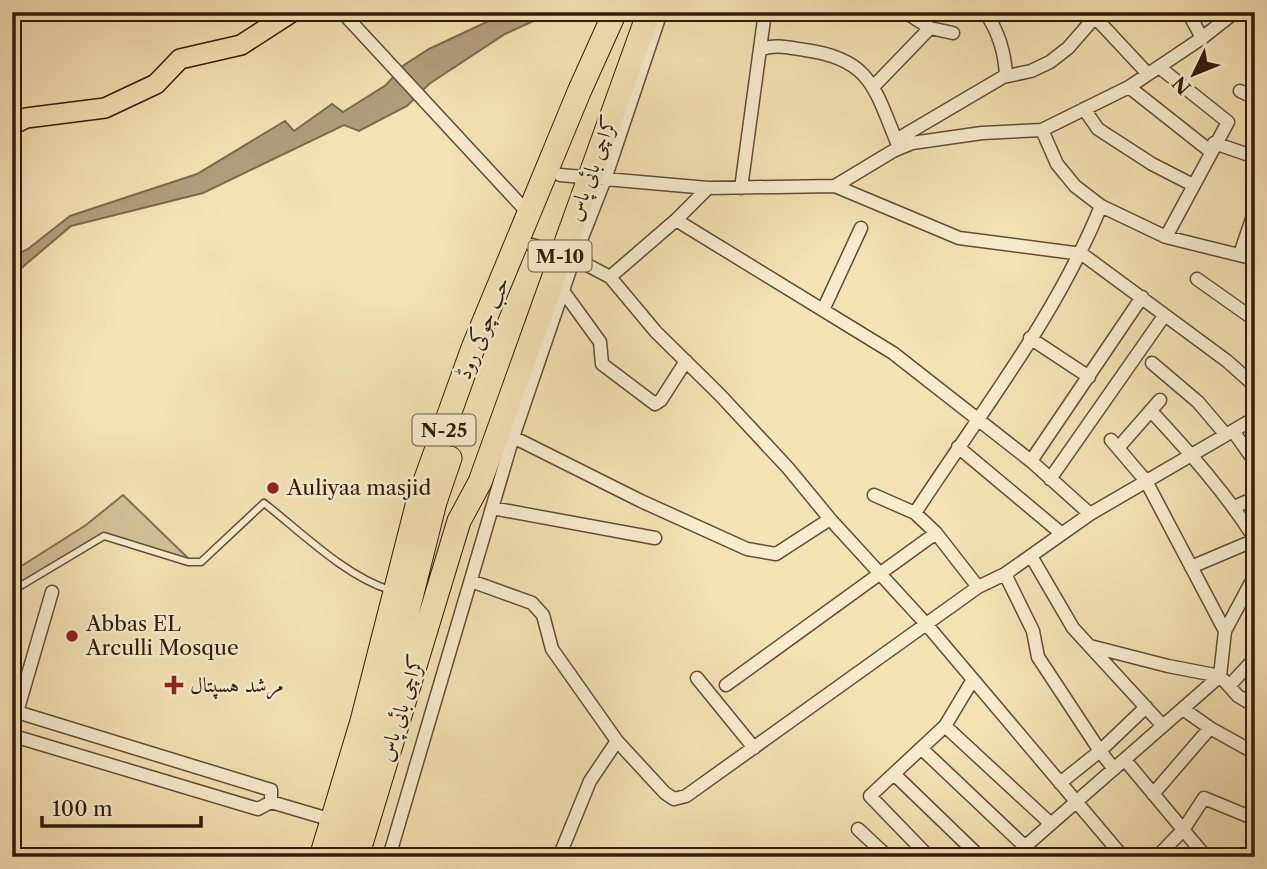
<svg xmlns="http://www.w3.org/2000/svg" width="1267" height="869" font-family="'Libre Caslon Text',Amiri,serif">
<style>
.green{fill:#d3c098;stroke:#826e52;stroke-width:2}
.water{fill:#b29e7b;stroke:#7e6a4f;stroke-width:2}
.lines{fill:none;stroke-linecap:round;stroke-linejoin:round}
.lane-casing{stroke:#624d37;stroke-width:9}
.street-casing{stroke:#624d37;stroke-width:15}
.primary-casing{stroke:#311b0d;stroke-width:22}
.highway-casing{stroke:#311b0d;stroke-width:25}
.lane{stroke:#f8ecce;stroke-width:6}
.street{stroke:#f8ecce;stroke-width:12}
.primary{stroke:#f4e2b4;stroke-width:19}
.highway{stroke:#f4e2b4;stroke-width:23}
.poi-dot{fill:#8f2418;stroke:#f8ecce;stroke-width:2.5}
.labels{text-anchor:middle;stroke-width:5;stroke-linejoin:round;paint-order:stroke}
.shield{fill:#f8ecce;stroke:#6d5a47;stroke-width:2}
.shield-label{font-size:19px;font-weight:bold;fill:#311b0d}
.street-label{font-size:21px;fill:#311b0d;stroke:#f8ecce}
.poi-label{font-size:21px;fill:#311b0d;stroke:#f8ecce;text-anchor:start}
</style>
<rect width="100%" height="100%" fill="#f4e2b4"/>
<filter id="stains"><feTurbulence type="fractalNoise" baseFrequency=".00286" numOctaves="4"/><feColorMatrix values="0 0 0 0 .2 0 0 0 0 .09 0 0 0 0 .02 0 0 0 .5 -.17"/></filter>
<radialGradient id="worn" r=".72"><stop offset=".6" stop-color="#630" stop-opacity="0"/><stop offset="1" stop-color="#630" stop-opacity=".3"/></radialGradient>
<path class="green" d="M123 495 190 560 103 534 12 589V572L86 525Z"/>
<path class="water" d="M508 12H564L542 17 505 34 429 84 407 106 359 131 344 125 203 193 71 226 12 276V257L28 249 70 216 197 174 285 121 294 131 332 104 343 112 386 85 404 65 429 49Z"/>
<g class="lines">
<defs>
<path id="lane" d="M12 591 104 536 188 562H201L264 503C301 532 345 576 390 590"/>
<path id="street" d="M342 12 529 214
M905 12 930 28 953 33
M985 12C999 32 1005 53 1006 76
M1188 12 1202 38
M1091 13 1148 74
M762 49C776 44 790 48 805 50 872 59 875 90 898 145
M1159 67 1228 122 1166 237
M873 87 930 28
M1129 87 1210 151
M1240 91 1255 98
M1084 109 1098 129 1152 164 1193 185
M1042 130 1057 164 1075 186 1101 206 1166 237 1255 259
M896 140 1003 77 1031 71 1050 62 1068 48 1095 17
M1214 143 1255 157
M560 175 708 188 835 186 959 238 1082 254 1227 361 1255 386
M835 186 893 151 912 143 982 133 1042 130 1129 87 1202 38 1235 12
M741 188 765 12
M676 220 893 353 1031 461 1090 514 1255 418
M532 245 574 258 610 277 656 332 720 395 788 468 830 519 927 625 1123 857
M1240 254 1255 210
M610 277 676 220 708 188
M1197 279 1255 320
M563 291 600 342 602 364 655 404 661 400 686 361
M823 310 861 228
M1030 338 1089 377
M1152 363 1198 402 1226 435
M1151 411C1189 452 1225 492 1255 539
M1233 431 1255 462
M513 437 641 501 747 549 776 554 830 519
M1111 440 1146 481 1225 631 1220 676 1238 696 1255 706
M958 447 1062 534
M1118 448 1160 400
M1031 461 1142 297
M1050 479 1164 316
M874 495 915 513 936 533 978 587
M1234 507 1255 498
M492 508 655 538
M915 513C980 413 1056 317 1101 206
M1031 556 1073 628 1163 726
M1191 567 1255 540
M1005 574 1033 631 1038 657 1100 751 1114 769
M471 581 532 603 543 615 552 649 617 741
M52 592 17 712 271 790V802L332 820
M1225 631 1255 575
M697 678 754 748
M726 685 936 533
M1230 685 1255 658
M1183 709 1210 728 1255 753
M945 726 1051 824
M12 733 17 737 258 809 271 802
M922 749 1036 857
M1125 760 1206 857
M894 774 980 857
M1060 783 1100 751 1146 707
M1153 794 1210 728
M858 829 888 857
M389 857 513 437 574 258 605 179 661 12
M559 857 590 781 617 741 665 793 674 799 686 796 978 587 1005 574 1090 514
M929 857 870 796 945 726 972 681
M1013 857 1220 676 1168 666 1090 646
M1157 857 1183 830 1204 798 1255 819"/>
<path id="primary" d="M12 125 26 118 105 108 156 84 180 59 241 45 292 12"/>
<path id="highway" d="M321 857 362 721 419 498 473 348 579 92 615 12
M340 857 379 725 435 502 450 458
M357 857 459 521 480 482 649 12"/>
</defs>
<use href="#lane" class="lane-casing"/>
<use href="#street" class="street-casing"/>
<use href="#primary" class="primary-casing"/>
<use href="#highway" class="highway-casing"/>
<use href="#lane" class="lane"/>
<use href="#street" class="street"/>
<use href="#primary" class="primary"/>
<use href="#highway" class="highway"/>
</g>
<g class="poi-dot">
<circle cx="273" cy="488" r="7"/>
<circle cx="72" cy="636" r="7"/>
<path d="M170.5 674.5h7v7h7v7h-7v7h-7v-7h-7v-7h7z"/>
</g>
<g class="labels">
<g class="shield">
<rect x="528.5" y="240.5" width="63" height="31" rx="5"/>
<rect x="412.5" y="414.5" width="63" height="31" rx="5"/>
</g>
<g class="shield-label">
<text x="560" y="263">M-10</text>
<text x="444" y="437">N-25</text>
</g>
<g class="street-label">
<text transform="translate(592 168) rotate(-70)" y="7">کراچی بائی پاس</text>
<text transform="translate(483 328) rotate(-68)" y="7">حب چوکی روڈ</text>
<text transform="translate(401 708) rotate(-73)" y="7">کراچی بائی پاس</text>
</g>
<g class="poi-label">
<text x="287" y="495">Auliyaa masjid</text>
<text x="86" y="631">Abbas EL<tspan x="86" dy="24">Arculli Mosque</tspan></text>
<text x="190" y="692">مرشد ہسپتال</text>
</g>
</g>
<rect width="1267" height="869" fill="none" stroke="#f4e2b4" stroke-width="42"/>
<rect x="14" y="14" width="1239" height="841" fill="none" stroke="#311b0d" stroke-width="3.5"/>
<rect x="21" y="21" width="1225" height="827" fill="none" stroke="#311b0d" stroke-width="2"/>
<g transform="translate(1194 74) rotate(227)" stroke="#f8ecce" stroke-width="5" paint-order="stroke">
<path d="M0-5L12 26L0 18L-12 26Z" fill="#311b0d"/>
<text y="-10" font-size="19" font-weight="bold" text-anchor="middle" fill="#311b0d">N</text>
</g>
<path d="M42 816v10h159v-10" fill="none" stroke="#311b0d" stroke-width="3.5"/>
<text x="52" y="816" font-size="21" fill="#311b0d" stroke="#f8ecce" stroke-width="5" paint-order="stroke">100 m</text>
<rect width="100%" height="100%" filter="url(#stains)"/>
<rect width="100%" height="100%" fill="url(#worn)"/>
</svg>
